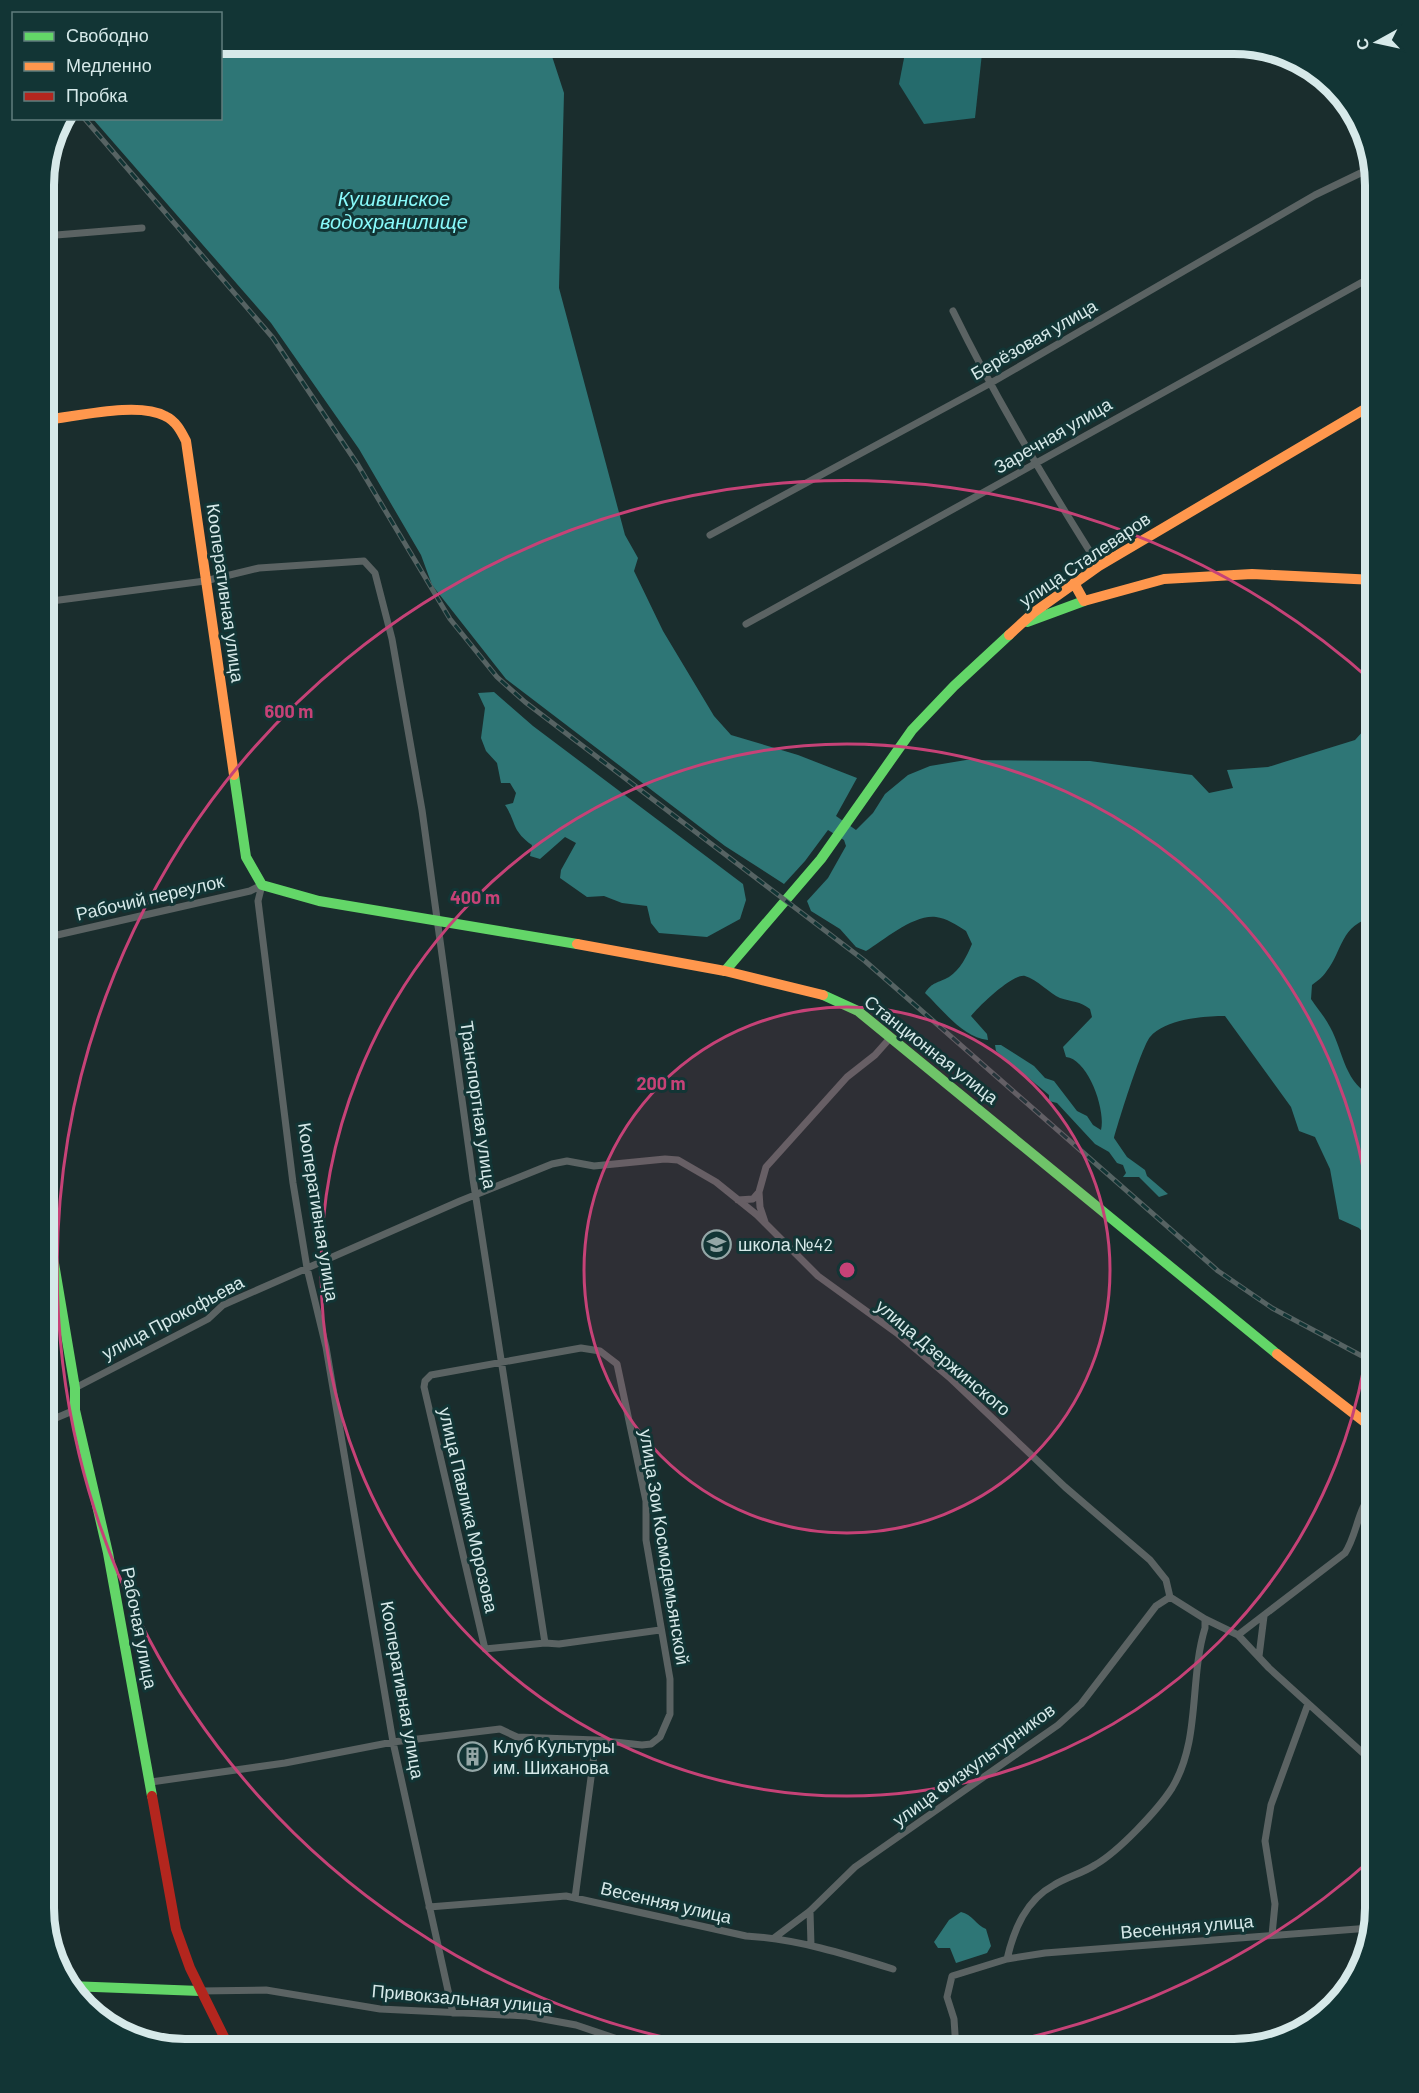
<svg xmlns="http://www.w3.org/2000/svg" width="1419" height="2093" font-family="Barlow,sans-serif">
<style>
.forest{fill:#256b6c}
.water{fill:#2e7676}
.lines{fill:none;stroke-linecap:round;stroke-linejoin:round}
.street{stroke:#5b6363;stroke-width:7}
.fast{stroke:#63d668;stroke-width:10}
.slow{stroke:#ff974d;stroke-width:10}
.jam{stroke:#b3261e;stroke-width:10}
.rail-casing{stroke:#566363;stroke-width:5}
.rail{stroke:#123535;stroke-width:3;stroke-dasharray:9;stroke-linecap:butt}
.ring{fill:none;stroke:#c64277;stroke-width:3}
.labels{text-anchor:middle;stroke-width:6;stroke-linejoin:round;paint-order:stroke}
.street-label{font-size:18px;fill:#d6e9e9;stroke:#123535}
.poi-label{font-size:18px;fill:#d6e9e9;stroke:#123535;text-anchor:start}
.water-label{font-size:20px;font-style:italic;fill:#89fafb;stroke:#123535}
.rim{fill:none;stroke:#d6e9e9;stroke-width:8}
.centre{fill:#c64277;stroke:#123535;stroke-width:3}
.ring-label{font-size:18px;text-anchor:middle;font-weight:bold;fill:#c64277;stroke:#123535;stroke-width:6;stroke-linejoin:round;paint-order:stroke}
</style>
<rect width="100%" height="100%" fill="#1a2d2d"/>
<path class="forest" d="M922 44H983L975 118 924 124 899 84 906 48Z"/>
<path class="water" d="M221 44H548L564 93 559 288 625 535 638 558 634 571 663 631 714 716 731 735 798 755 857 778 836 816 856 830 873 813 885 794 908 775 930 766 966 760 1090 761 1192 775 1209 793 1233 788 1227 770 1268 767 1355 740 1375 718V916C1339 926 1344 949 1326 972 1323 977 1317 981 1312 985L1311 999C1317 1008 1325 1017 1330 1027 1344 1052 1344 1085 1375 1097V1247L1359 1228 1339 1219 1330 1169 1315 1137 1299 1131 1291 1107 1225 1016C1203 1016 1165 1019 1150 1037 1142 1046 1118 1123 1114 1138L1127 1157 1145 1170 1147 1176 1168 1194 1159 1197 1139 1177H1123L1126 1173 1123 1165 1117 1163 1109 1152 1095 1144 1057 1103 1049 1101V1095L996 1051 995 1045H1001L1034 1066 1045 1078 1054 1081 1077 1111 1087 1116 1093 1125 1101 1130C1106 1110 1088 1059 1066 1057L1063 1047 1092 1017 1090 1009C1080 1001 1072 1002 1060 998 1050 994 1037 979 1025 976 1013 973 979 1006 971 1016L987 1034 988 1040C962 1037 943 1010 925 993 932 982 938 983 949 977 960 970 967 956 972 944L966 931C957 925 946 918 936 917 914 914 884 940 866 951L856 947 840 929 811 911 807 901 828 878 846 846 844 840 828 830 805 861 784 884 725 846 506 679 432 585 421 555 359 449 271 323 93 119 220 118Z
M494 692 533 726 743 884 746 900 740 919 707 937 659 933 651 923 647 906 622 903 604 896 587 897 560 878 561 870 576 843 565 837 540 859 530 856 532 845C511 830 517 823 505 805L513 803 516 793 510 783H501L497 763 486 751 481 738 485 708 478 693Z
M961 1912C972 1914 976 1925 986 1929L991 1946 987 1953 956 1963 950 1948H938L934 1942 949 1920Z"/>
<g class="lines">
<path class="street" d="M44 236 142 228
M953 311C996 399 1046 482 1099 566
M710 535 989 384 1315 195 1371 168
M44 602 205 581 259 568 364 561 375 573 392 639 422 810 473 1179 545 1643
M746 624C956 508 1165 390 1375 275
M262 885 258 901 293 1183 307 1268 326 1347 393 1742 453 2013
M44 938 250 891 262 885
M759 1192 760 1207 765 1222
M738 1200 753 1199 759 1192 766 1167 847 1077 875 1055 891 1037
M75 1388 208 1319 223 1305 460 1201 552 1164 567 1161 594 1166 665 1159 678 1160 716 1182 757 1215 818 1276 898 1334 949 1377 1065 1487 1150 1560 1166 1580 1170 1597 1156 1606 1081 1704 1058 1725 855 1867 810 1911 774 1938
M44 1423 75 1410
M1205 1619 1238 1635 1269 1668 1375 1764
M1238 1635 1345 1553C1358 1533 1357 1507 1375 1491
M1259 1656 1264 1616
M151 1782 285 1763 393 1742 500 1729 517 1737 596 1740 642 1745 651 1744 660 1737 670 1714V1679L646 1540V1501L617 1364 600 1351 581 1348 431 1375 425 1381 424 1387 485 1649 545 1643 559 1644 660 1630
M575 1898 596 1740
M429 1907 566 1896 746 1936C797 1939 845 1954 893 1969
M810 1911 811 1945
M1272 1935 1275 1904 1265 1841 1271 1805 1308 1704
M1007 1959 1045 1953 1370 1928
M200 1991 266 1990 380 2009 527 2016 576 2025 647 2049
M956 2049 954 2019 947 1997 952 1976 1007 1959C1014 1929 1026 1900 1054 1885 1067 1877 1083 1873 1095 1865 1118 1852 1158 1810 1172 1788 1201 1740 1189 1680 1205 1628V1619L1170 1597"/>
<path class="fast" d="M1027 622 1084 601
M234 775 246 857 262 885 319 901 577 944
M725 971 821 859 912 730 954 686 1009 635
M823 995 858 1011 1277 1354
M44 1204 75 1388V1410L108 1553 152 1796
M69 1986 200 1991"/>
<path class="slow" d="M44 420C75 417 138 401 165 416 176 421 181 431 186 441L234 775
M1074 583 1084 601 1164 579 1252 574 1375 580
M1009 635 1033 613 1099 566 1375 403
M577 944 725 971 823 995
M1277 1354 1375 1430"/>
<path class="jam" d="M152 1796 176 1929 190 1968 230 2049"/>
<defs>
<path id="rail" d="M84 118 273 338 358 465 450 619 497 677 525 702 865 961 1218 1271 1272 1308 1375 1363"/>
</defs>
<use href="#rail" class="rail-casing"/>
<use href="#rail" class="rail"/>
</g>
<circle cx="847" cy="1270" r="263" fill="#c64277" fill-opacity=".12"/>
<g class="ring">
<circle cx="847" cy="1270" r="263"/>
<circle cx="847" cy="1270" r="526"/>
<path d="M1375 1856A789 789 0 0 1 970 2049M724 2049A789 789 0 1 1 1375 684"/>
</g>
<defs>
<symbol id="school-ring" viewBox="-11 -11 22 22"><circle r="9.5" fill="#123535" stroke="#94a7a7" stroke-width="1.5"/><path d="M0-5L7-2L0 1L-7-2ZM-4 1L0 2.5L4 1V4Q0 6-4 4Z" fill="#94a7a7"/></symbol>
<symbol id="building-ring" viewBox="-11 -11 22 22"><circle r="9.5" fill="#123535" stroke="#94a7a7" stroke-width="1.5"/><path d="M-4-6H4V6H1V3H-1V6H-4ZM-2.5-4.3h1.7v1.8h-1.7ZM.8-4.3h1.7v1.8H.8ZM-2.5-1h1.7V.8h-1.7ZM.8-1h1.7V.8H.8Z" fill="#94a7a7"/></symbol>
</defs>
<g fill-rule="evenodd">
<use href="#school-ring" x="700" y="1228" width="33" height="33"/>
<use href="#building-ring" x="456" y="1740" width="33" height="33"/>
</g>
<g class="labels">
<g class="street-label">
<text transform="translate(1034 340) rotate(-30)" y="6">Берёзовая улица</text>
<text transform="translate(1053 436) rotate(-30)" y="6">Заречная улица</text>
<text transform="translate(1085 560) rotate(-34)" y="6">улица Сталеваров</text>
<text transform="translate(225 593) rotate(82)" y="6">Кооперативная улица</text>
<text transform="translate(150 898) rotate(-13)" y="6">Рабочий переулок</text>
<text transform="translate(931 1050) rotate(38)" y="6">Станционная улица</text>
<text transform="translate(478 1105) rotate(82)" y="6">Транспортная улица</text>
<text transform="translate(318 1212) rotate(81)" y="6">Кооперативная улица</text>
<text transform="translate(173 1318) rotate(-28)" y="6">улица Прокофьева</text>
<text transform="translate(943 1358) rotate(40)" y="6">улица Дзержинского</text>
<text transform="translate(468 1510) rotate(77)" y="6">улица Павлика Морозова</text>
<text transform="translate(664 1547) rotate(81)" y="6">улица Зои Космодемьянской</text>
<text transform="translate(139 1628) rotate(79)" y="6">Рабочая улица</text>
<text transform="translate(402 1690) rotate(80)" y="6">Кооперативная улица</text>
<text transform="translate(974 1765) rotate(-36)" y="6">улица Физкультурников</text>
<text transform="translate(666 1903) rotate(13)" y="6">Весенняя улица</text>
<text transform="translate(1187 1927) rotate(-5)" y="6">Весенняя улица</text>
<text transform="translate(462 1999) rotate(5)" y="6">Привокзальная улица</text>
</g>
<g class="poi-label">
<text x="738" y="1251">школа №42</text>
<text x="493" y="1753">Клуб Культуры<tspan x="493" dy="21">им. Шиханова</tspan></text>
</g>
<g class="water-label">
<text x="394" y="206">Кушвинское<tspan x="394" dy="23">водохранилище</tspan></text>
</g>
</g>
<path d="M0 0H1419V2093H0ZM185 54H1234A131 131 0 0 1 1365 185V1908A131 131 0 0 1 1234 2039H185A131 131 0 0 1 54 1908V185A131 131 0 0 1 185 54Z" fill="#123535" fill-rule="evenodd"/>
<path class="rim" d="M185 54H1234A131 131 0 0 1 1365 185V1908A131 131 0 0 1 1234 2039H185A131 131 0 0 1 54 1908V185A131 131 0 0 1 185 54Z"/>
<circle cx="847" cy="1270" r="9" class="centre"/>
<g class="ring-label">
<text x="289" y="718">600 m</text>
<text x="475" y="904">400 m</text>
<text x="661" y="1090">200 m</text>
</g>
<rect x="12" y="12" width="210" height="108" fill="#123535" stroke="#607d7d" stroke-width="1.5"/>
<rect x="24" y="32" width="30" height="9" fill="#63d668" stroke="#607d7d" stroke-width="1.5"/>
<text x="66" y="42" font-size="18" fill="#d6e9e9">Свободно</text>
<rect x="24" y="62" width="30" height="9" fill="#ff974d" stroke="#607d7d" stroke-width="1.5"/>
<text x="66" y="72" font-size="18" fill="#d6e9e9">Медленно</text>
<rect x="24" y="92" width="30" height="9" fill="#b3261e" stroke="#607d7d" stroke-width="1.5"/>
<text x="66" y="102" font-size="18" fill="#d6e9e9">Пробка</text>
<g transform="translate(1377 42) rotate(262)" stroke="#123535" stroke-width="4.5" paint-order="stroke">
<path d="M0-4.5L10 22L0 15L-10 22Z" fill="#d6e9e9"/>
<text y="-9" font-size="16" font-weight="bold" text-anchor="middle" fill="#d6e9e9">С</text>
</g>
</svg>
